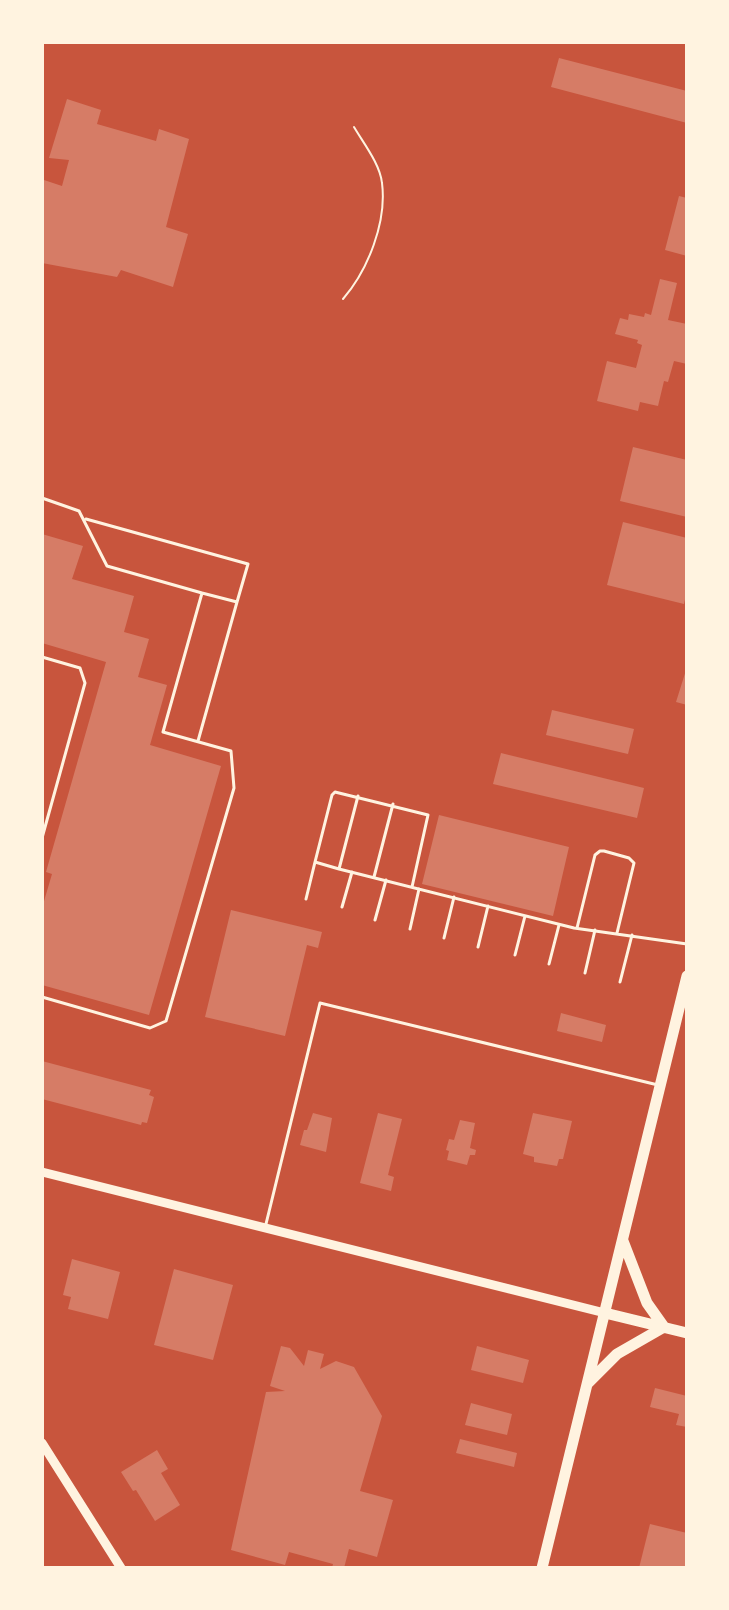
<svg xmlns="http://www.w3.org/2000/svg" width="729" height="1610" font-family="'Fira Sans',sans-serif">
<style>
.building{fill:#d67c66}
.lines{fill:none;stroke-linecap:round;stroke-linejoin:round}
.path{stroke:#fff3e0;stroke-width:2}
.service{stroke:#fff3e0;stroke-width:3}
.secondary{stroke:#fff3e0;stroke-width:9}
.trunk{stroke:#fff3e0;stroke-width:11}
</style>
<rect width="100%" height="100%" fill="#c8553d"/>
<path class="building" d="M559 58 687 91V123L551 87Z
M67 99 101 110 97 124 156 141 159 129 189 139 166 227 188 234 173 287 121 270 117 277 42 263V187L44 180 62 186 69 160 49 158Z
M679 196 687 198V256L665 250Z
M660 279 677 283 668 320 687 324V364L674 361 668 382 664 381 658 406 640 402 638 411 597 401 607 361 636 368 642 345 637 343 638 340 615 334 620 318 628 320 629 314 644 317 645 313 651 315Z
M633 447 687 460V517L620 501Z
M623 522 687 538V590L684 604 607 585Z
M42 534 83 546 72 579 134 596 124 632 149 639 138 677 167 685 150 745 221 766 149 1015 42 985V908L52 874 46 872 106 662 42 643Z
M687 667V705L676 702Z
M552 710 634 729 628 754 546 735Z
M501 753 644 788 637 818 493 784Z
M439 815 569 847 553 916 422 884Z
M231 910 322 932 318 948 307 945 285 1036 205 1017Z
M561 1013 606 1025 602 1042 557 1031Z
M42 1061 151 1090 149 1095 154 1097 147 1123 142 1122 141 1125 42 1099Z
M313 1113 332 1118 326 1152 300 1145 304 1130H307Z
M378 1113 402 1119 388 1175 394 1177 391 1191 360 1183Z
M533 1113 572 1121 563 1159H559L557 1166 534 1162V1157L523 1154Z
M460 1120 475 1123 470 1148 476 1150 475 1155H470L467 1165 447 1160 449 1151 446 1150 449 1139 454 1140Z
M72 1259 120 1272 108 1319 68 1309 71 1297 63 1295Z
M174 1269 233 1285 213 1360 154 1345Z
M281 1346 290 1348 304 1366 308 1350 324 1354 320 1369 336 1361 354 1367 382 1416 360 1491 393 1500 377 1557 349 1549 344 1568H332L333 1564 289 1552 285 1565 231 1550 266 1392 285 1391 270 1386Z
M477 1346 529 1360 523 1383 471 1370Z
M655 1388 687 1396V1427L676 1425 679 1414 650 1407Z
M471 1403 512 1414 507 1435 465 1425Z
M460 1439 517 1453 514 1467 456 1453Z
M157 1450 168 1469 161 1473 180 1505 155 1521 136 1490 133 1491 121 1472Z
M650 1524 687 1533V1568H639Z"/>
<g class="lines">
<path class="path" d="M343 299C368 270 387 222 382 183 380 164 364 144 354 127"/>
<path class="service" d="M42 498 79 511 107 566 202 593 163 732 231 751 234 788 166 1021 150 1028 42 997
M86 519 248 564 237 602
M42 657 80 668 85 683 42 838
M198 741 237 602 202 593
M339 869 358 796
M374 877 393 804
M412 887 428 815 335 792 332 795 315 862 339 869 574 928 687 944
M306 899 315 862
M342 907 352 872
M375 920 386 880
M577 928 595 855 600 851H604L629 858 634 863 617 933
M410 929 419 889
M444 938 454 897
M478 947 488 906
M515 955 525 916
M549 964 559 925
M585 973 595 930
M620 982 632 935
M266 1224 320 1003 658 1085"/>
<path class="secondary" d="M42 1172 605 1313
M42 1443 121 1568"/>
<path class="trunk" d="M623 1241 647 1303 664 1327
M605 1313 687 1333
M588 1383 617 1354 664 1327
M542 1568 687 976"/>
</g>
<rect width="729" height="1610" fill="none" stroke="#fff3e0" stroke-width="88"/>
</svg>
